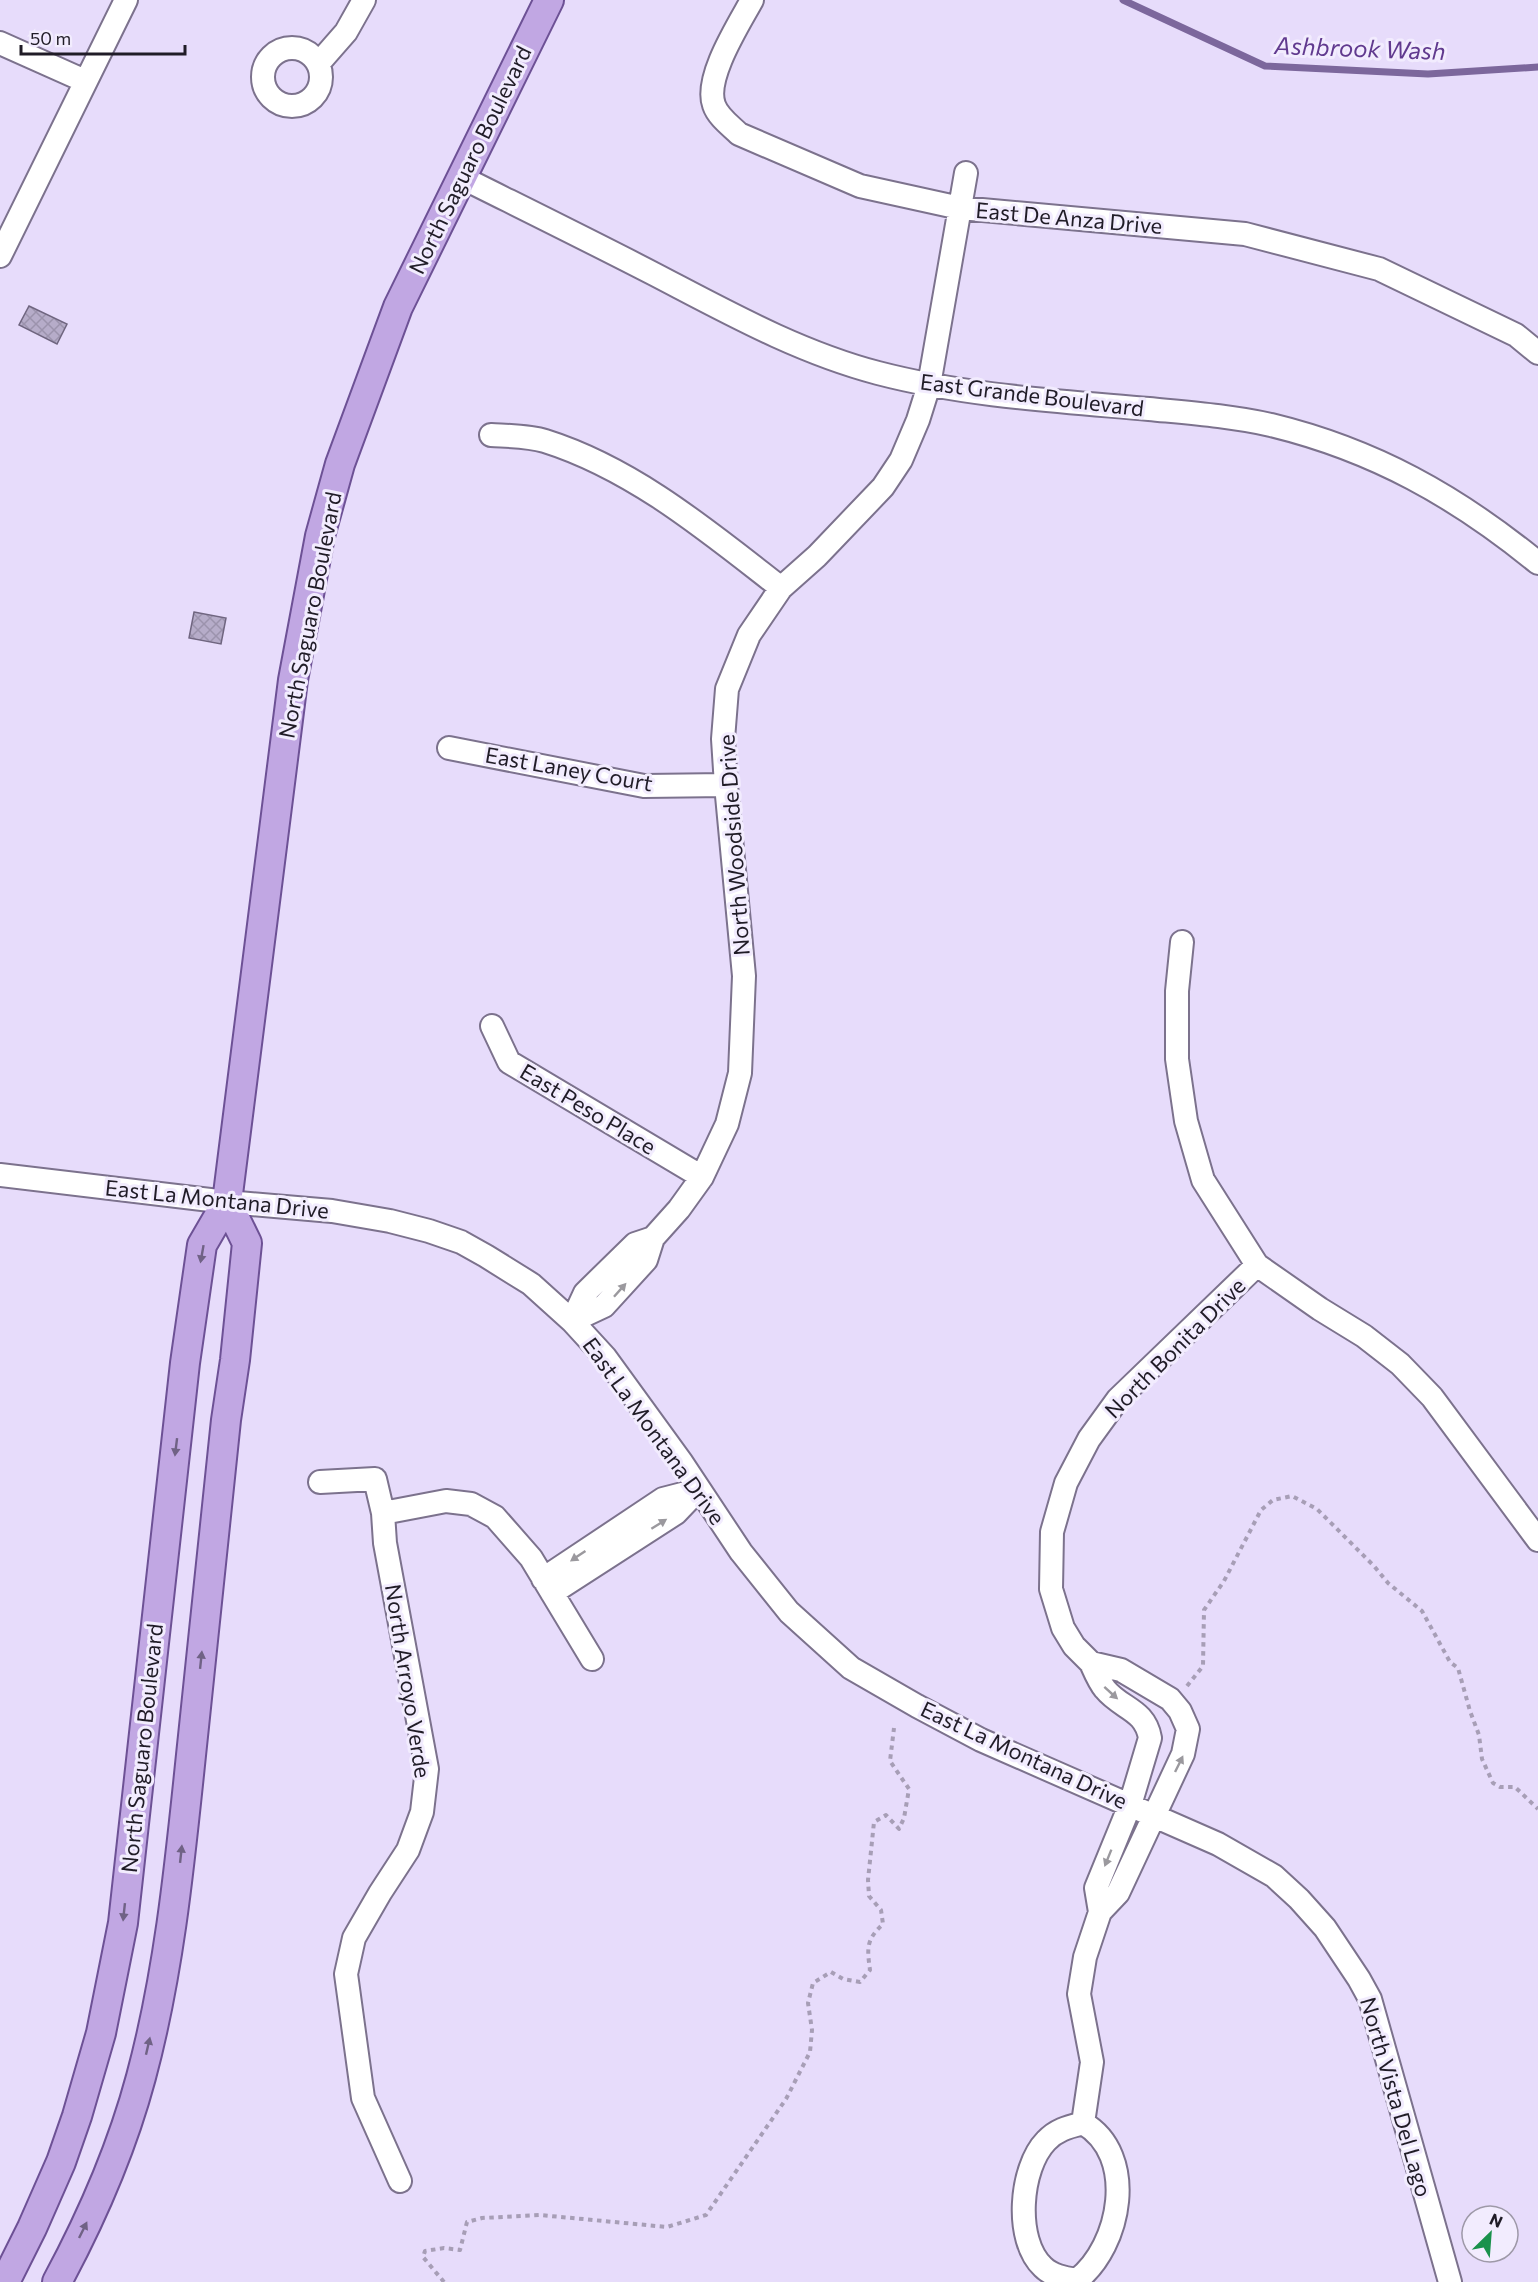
<svg xmlns="http://www.w3.org/2000/svg" width="1538" height="2282" font-family="Commissioner,sans-serif">
<style>
.lines{fill:none;stroke-linecap:round;stroke-linejoin:round}
.stream{stroke:#7c679c;stroke-width:7}
.building{fill:url(#building-cross-hatch);stroke:#706680;stroke-width:1.5}
.minor-casing{stroke:#7c728d;stroke-width:26}
.major-casing{stroke:#6d5195;stroke-width:32}
.path{stroke:#a79eb6;stroke-width:4;stroke-dasharray:4.5 4.5;stroke-linecap:butt}
.minor{stroke:#fff;stroke-width:22}
.major{stroke:#c1a7e3;stroke-width:28}
.oneway{fill:#706285}
.oneway2{fill:#9b999e}
.labels{text-anchor:middle;stroke-width:6;stroke-linejoin:round;paint-order:stroke}
.street-label{font-size:22px;fill:#201c27;stroke:#f2ecfe}
.water-label{font-size:24px;font-style:italic;fill:#613a8f;stroke:#f2ecfe}
</style>
<defs>
<pattern id="building-cross-hatch" width="8" height="8" patternUnits="userSpaceOnUse" patternTransform="scale(1.5)"><rect width="8" height="8" fill="#b6acc9"/><path d="M0 0l8 8M0 8l8-8" fill="none" stroke="#9c93ad"/></pattern>
</defs>
<rect width="100%" height="100%" fill="#e7dcfb"/>
<g class="lines">
<path class="stream" d="M1123 0 1265 66 1428 74 1538 67"/>
</g>
<path class="building" d="M29 306 67 324 57 344 19 325Z
M194 612 226 618 221 644 189 638Z"/>
<g class="lines">
<defs>
<path id="minor" d="M752 0C739 24 704 78 714 105 718 117 731 126 739 134L860 186 960 208 1245 234 1379 269 1516 335 1538 353
M0 43 85 81
M263 77a29 29 0 1 1 58 0a29 29 0 1 1-58 0Z
M318 64 346 32 364 0
M461 177C525 209 590 241 654 274 727 312 798 352 878 373 966 396 1058 401 1149 409 1190 413 1231 416 1271 425 1374 450 1456 496 1538 563
M0 256 126 0
M491 435C508 436 529 436 545 441 634 469 709 532 781 588
M449 748 644 786 726 785
M1182 942 1177 991V1059L1186 1121 1203 1180 1257 1265 1320 1309 1364 1336 1400 1364 1432 1397 1538 1540
M492 1026 509 1062 702 1177
M0 1175 227 1202 332 1211 390 1221 429 1231 461 1242 486 1256 531 1284 572 1321 605 1357 682 1463 741 1552 789 1612 851 1668 917 1706 981 1740 1218 1844 1274 1876 1299 1899 1325 1928 1359 1979 1370 1999 1450 2282
M572 1321 604 1306 646 1260 653 1238 679 1209 702 1177 727 1124 740 1073 744 976 726 785 723 739 727 689 749 635 781 588 817 556 883 487 901 460 918 420 929 385 966 173
M572 1321 585 1293 635 1244 653 1238
M320 1482 375 1479 383 1513 385 1543 427 1769 422 1812 408 1850 380 1893 354 1938 346 1974 363 2098 400 2181
M383 1513 446 1501 471 1504 495 1517 531 1558 592 1659
M543 1579 663 1499 698 1490
M552 1593 676 1513 698 1490
M1091 1663 1074 1646 1063 1628 1051 1589 1052 1532 1066 1483 1089 1439 1118 1399 1257 1265
M1083 2123 1092 2062 1079 1994 1085 1957 1100 1912 1118 1893 1183 1754 1188 1729 1180 1711 1170 1699 1121 1670 1091 1663C1095 1672 1099 1682 1105 1689 1121 1709 1145 1709 1150 1738L1130 1805 1096 1888 1100 1912
M1083 2123C1138 2155 1121 2246 1077 2280 1065 2278 1052 2276 1043 2267 1014 2240 1020 2168 1046 2141 1056 2130 1068 2127 1083 2123Z"/>
<path id="major" d="M5 2282 32 2228 61 2162 77 2116 101 2033 123 1923 185 1363 202 1245 227 1202 293 680 320 536 340 464 398 307 549 0
M57 2282C92 2217 122 2148 141 2077 171 1966 181 1850 193 1736 204 1631 215 1526 226 1420L235 1360 247 1243 227 1202"/>
</defs>
<use href="#minor" class="minor-casing"/>
<use href="#major" class="major-casing"/>
<path class="path" d="M1187 1686 1203 1666 1204 1610 1224 1581 1261 1510 1273 1500 1292 1496 1317 1509 1374 1566 1388 1583 1422 1611 1450 1662 1458 1668 1470 1711 1479 1735 1482 1759 1493 1783 1500 1787H1515L1538 1809
M444 2282 423 2257 425 2251 444 2248 460 2250 467 2222 482 2218 540 2215 667 2227 706 2215 786 2099 810 2052 812 2030 808 2003 813 1983 831 1972 843 1979 860 1982 870 1970C867 1948 866 1940 883 1924L881 1910 869 1896 868 1880 874 1822 886 1815 899 1829 904 1818 909 1789 890 1761 894 1728"/>
<use href="#minor" class="minor"/>
<use href="#major" class="major"/>
</g>
<defs><path id="oneway-solid" d="M-6-.8H1V-3.2L6.5 0L1 3.2V.8H-6Z" transform="scale(1.5)"/></defs>
<g class="oneway">
<use href="#oneway-solid" transform="translate(202 1254) rotate(100)"/>
<use href="#oneway-solid" transform="translate(176 1447) rotate(97)"/>
<use href="#oneway-solid" transform="translate(201 1660) rotate(-84)"/>
<use href="#oneway-solid" transform="translate(181 1854) rotate(-84)"/>
<use href="#oneway-solid" transform="translate(124 1912) rotate(96)"/>
<use href="#oneway-solid" transform="translate(148 2046) rotate(-77)"/>
<use href="#oneway-solid" transform="translate(83 2230) rotate(-64)"/>
</g>
<g class="oneway2">
<use href="#oneway-solid" transform="translate(620 1290) rotate(-48)"/>
<use href="#oneway-solid" transform="translate(659 1524) rotate(-32)"/>
<use href="#oneway-solid" transform="translate(578 1556) rotate(146)"/>
<use href="#oneway-solid" transform="translate(1111 1693) rotate(42)"/>
<use href="#oneway-solid" transform="translate(1179 1764) rotate(-64)"/>
<use href="#oneway-solid" transform="translate(1108 1858) rotate(112)"/>
</g>
<g class="labels">
<g class="street-label">
<text transform="translate(470 160) rotate(-64)" y="8">North Saguaro Boulevard</text>
<text transform="translate(1069 218) rotate(5)" y="8">East De Anza Drive</text>
<text transform="translate(1032 395) rotate(7)" y="8">East Grande Boulevard</text>
<text transform="translate(310 615) rotate(-79)" y="8">North Saguaro Boulevard</text>
<text transform="translate(569 769) rotate(10)" y="8">East Laney Court</text>
<text transform="translate(734 845) rotate(-94)" y="8">North Woodside Drive</text>
<text transform="translate(588 1109) rotate(31)" y="8">East Peso Place</text>
<text transform="translate(217 1199) rotate(6)" y="8">East La Montana Drive</text>
<text transform="translate(1175 1348) rotate(-45)" y="8">North Bonita Drive</text>
<text transform="translate(654 1431) rotate(54)" y="8">East La Montana Drive</text>
<text transform="translate(408 1681) rotate(81)" y="8">North Arroyo Verde</text>
<text transform="translate(142 1748) rotate(-84)" y="8">North Saguaro Boulevard</text>
<text transform="translate(1024 1755) rotate(25)" y="8">East La Montana Drive</text>
<text transform="translate(1396 2097) rotate(74)" y="8">North Vista Del Lago</text>
</g>
<g class="water-label">
<text transform="translate(1360 49) rotate(2)" y="8">Ashbrook Wash</text>
</g>
</g>
<g transform="translate(1490 2234) rotate(25)"><circle r="28" fill="#f2ecfe" stroke="#9e99a8" stroke-width="1.5"/>
<path d="M0-4.5L10 22L0 15L-10 22Z" fill="#1a914c"/>
<text y="-9" font-size="16" font-weight="bold" text-anchor="middle" fill="#201c27">N</text>
</g>
<path d="M21 45v9h164v-9" fill="none" stroke="#201c27" stroke-width="3"/>
<text x="30" y="45" font-size="18" fill="#201c27" stroke="#f2ecfe" stroke-width="4.5" paint-order="stroke">50 m</text>
</svg>
